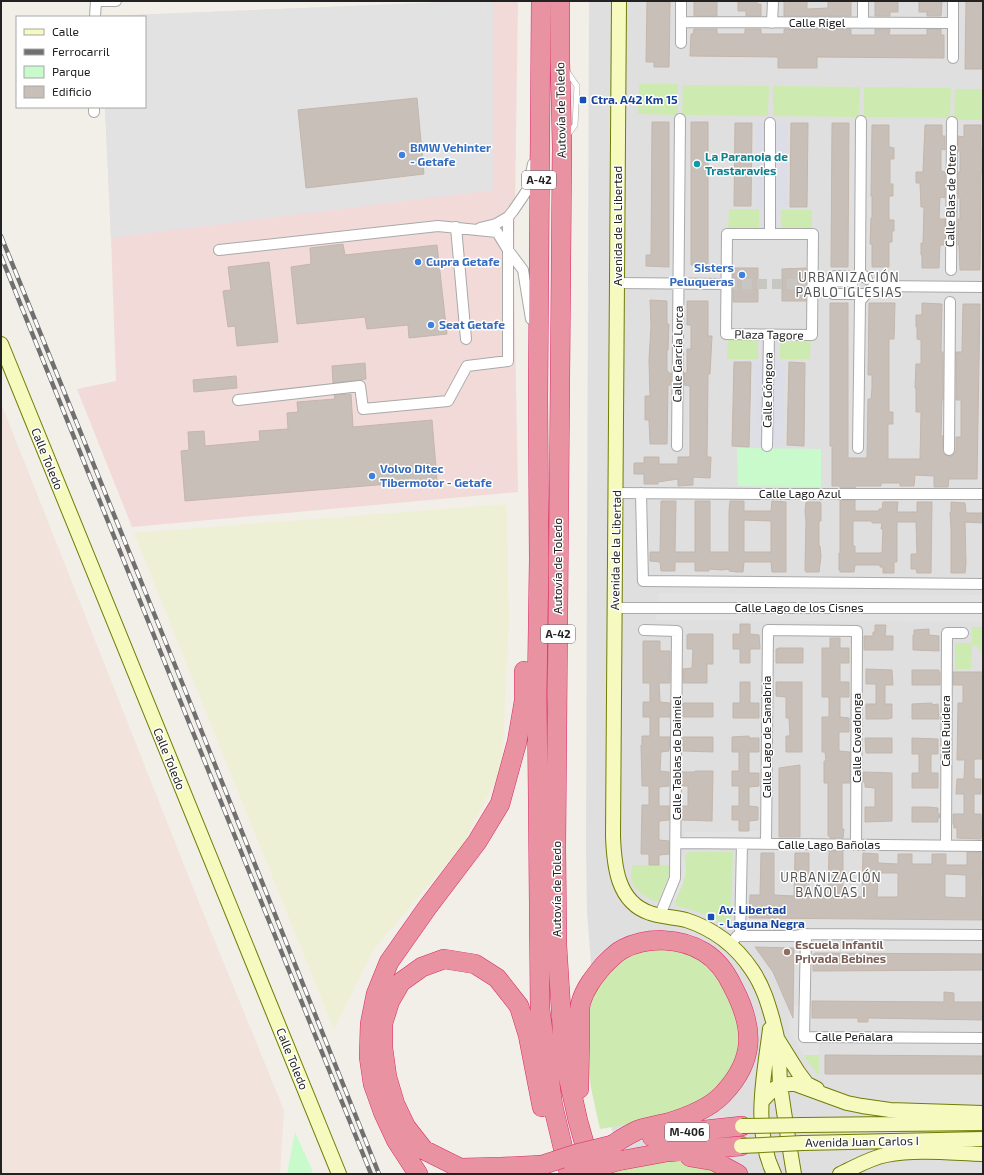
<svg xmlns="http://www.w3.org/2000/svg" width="984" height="1175" font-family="'Exo 2',sans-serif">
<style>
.residential{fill:#e0dfdf}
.commercial{fill:#f2dad9}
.military{fill:#f3e3dd}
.farmland{fill:#eef0d5}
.grass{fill:#cdebb0}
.park{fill:#c8facc}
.parking{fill:#e2e2e2;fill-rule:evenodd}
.plaza{fill:#dddde8}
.building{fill:#c7bfb8;stroke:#c4b6ab;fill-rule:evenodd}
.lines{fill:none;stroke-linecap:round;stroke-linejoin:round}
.street-tunnel{stroke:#c8c6c1;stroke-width:10;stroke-dasharray:10 5;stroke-linecap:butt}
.lane-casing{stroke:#a9a9a9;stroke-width:6}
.street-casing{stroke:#a9a9a9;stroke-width:12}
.secondary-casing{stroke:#707d05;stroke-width:16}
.highway-casing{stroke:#dc2a67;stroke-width:20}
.lane{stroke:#fff;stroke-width:5}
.street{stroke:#fff;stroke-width:10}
.secondary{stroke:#f7fabf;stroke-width:14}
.highway{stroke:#e892a2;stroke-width:19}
.rail-casing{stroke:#707070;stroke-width:4.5}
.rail{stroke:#fff;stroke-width:3;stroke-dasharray:9;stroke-linecap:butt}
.secondary-bridge-casing{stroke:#707d05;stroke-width:16;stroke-linecap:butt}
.highway-bridge-casing{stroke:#dc2a67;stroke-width:20;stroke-linecap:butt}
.secondary-bridge{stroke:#f7fabf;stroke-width:14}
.highway-bridge{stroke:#e892a2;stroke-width:19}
.transit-dot{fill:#1a4fb4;stroke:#fff;stroke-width:1.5}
.shop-dot{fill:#3f7fe0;stroke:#fff;stroke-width:1.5}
.culture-dot{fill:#0f9aa8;stroke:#fff;stroke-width:1.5}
.education-dot{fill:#8d6e63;stroke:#fff;stroke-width:1.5}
.labels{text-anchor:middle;stroke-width:3;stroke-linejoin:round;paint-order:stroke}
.shield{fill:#fff;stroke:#646464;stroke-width:1}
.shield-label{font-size:11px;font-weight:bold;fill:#222}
.street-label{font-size:12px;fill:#222;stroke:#fff}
.transit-label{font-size:12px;font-weight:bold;fill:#164399;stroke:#fff;text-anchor:start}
.shop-label{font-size:12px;font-weight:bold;fill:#366cbe;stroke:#fff;text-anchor:start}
.culture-label{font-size:12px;font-weight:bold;fill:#0d838f;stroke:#fff;text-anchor:start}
.education-label{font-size:12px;font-weight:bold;fill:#785e54;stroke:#fff;text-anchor:start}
.neighbourhood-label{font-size:13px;letter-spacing:1px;fill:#555;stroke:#fff}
</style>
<rect width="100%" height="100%" fill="#f2efe9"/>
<path class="residential" d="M589 1H983V1174H625L601 1093 587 912 586 849Z"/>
<path class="commercial" d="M474 1H518L514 276 518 492 132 527 77 389 116 381 111 238 105 107H145V17L108 16Z"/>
<path class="military" d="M1 403 196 895 284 1110 280 1174H1Z"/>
<path class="farmland" d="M507 504 509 623 502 769 462 846 374 949 334 1030 134 533Z"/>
<path class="grass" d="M639 84H678V115L638 114Z
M683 85 769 86 768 116 682 115Z
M773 86 860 87 859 117 773 116Z
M864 87 951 88 950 118 864 117Z
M955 89H983V120H954Z
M729 209H759V231H728Z
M781 210H812V232H781Z
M728 337 758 338V359H727Z
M780 337H811L810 359H780Z
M972 627H983V669H982V655L977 646H972L971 669H955V643H971Z
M691 852H733L731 925 727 927C712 915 695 911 677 906L675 901C680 892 684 883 685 873 686 867 684 860 686 854Z
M632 865H670L668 878 658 902C648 899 633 890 631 878 631 874 632 869 632 865Z
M676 948 707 964 725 986 740 1015 741 1057 710 1098 666 1118 600 1129 591 1088 586 1052 589 999 615 963 642 950Z
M803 1055H819V1076Z
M673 1161 704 1166 724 1174H612L611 1171 654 1163Z"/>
<path class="park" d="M737 448 821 449V487L738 486Z
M295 1132 313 1172 306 1174H287Z"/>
<path class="parking" d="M474 1H493V190L111 238 105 107H145V17L108 16ZM417 99 423 174 306 188Z
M658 593 983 595V604L658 603Z
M657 611 983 613V622L656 620Z
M759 831V837L684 838V832Z
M685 858 686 871 683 883 675 901 672 899 680 882 682 871 681 859Z
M790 1006H800V1044H819V1055H803L790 1032Z"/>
<path class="plaza" d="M756 122 788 123 787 207H778L777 234H762V206H755Z
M761 335H777L776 362H785L783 445 781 446 753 447 754 362H761Z"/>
<path class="building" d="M647 1H670L669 67H654V62H646Z
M694 1H717V16H694Z
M738 1H757V4H761V16H746V11H738Z
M784 1H807V9L828 8V1H851V16H784Z
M875 1H898V12H890V16H875Z
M919 1H942L941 16H927V12H919Z
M966 1H983V69H965Z
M694 29H717V34H745V29H761V34H784V29H851V35H875V29H890L889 35H927V29H941V35H944V58L817 57V68H778V57L690 56 691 34H693Z
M417 98 424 174 306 188 298 110Z
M652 122H669V267L646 266V255H651Z
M691 122H708V265H691Z
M735 123H752L751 206H734Z
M791 123H808L807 207H790Z
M832 123H849L848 267H831Z
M872 125H889V147L894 148V159H890V184H893V196H889V220H894V231H892V242H889V267H872V244H870L871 218H872V196H871Z
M925 125H942V136H945V150L941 149V171L945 172V198L940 197 939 219H945V245H940L939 268H922V255H921V243H923L924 207H921L920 183H916V172H923Z
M964 125H981V149H983V173H981L980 270H960L959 245H958V219H960V198H958V172H960V151H958V136L964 137Z
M343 244 345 255 437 245 447 334 409 338 408 325 367 329 365 317 297 324 291 267 311 264 310 248Z
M269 262 278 342 237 346 235 326 228 327 223 291 231 290 228 267Z
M733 268H758V302H733Z
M806 268V301H782V269Z
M650 300 667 301V324H669L668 350H667V371H668V373H671V385H668L667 444H650L649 420H645V396H650L649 360 651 326Z
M687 301H708V336H712L710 374H708L707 457H711L710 478 693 477V485L678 486V479L658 482V484H644V474H634V463H644V457H659V464H678V457H690V386L684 385V373H687V349H691V325H687Z
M830 303H848V458H867L868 399H871L872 388V375H868L869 303H895L894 339H889V412H893V424H888V459H920L921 412H916V388H915L916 364H921V340L917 339V327H916V315H922V303L942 304 941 352H943V400H942L941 436H943L942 450 944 454 949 456H952L954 454 956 450V437H961V400H956V352H962L963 304H980L977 479H949L948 487H934V476L915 475 914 486H900V483H881V486H856L855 488H840V486H832V446H830Z
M734 362H751L749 447 732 446Z
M789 362 805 363 804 446 787 445Z
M365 363 366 379 333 383 332 366Z
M236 376 237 388 194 392 193 380Z
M351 394 353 427 432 420 437 480 185 501 181 451 189 450 188 432 204 431 205 446 260 441 259 431 288 429 287 413 298 412 297 402 335 399 334 395Z
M840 500H855V511H879V509H882L883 502H898L897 512H917V502H932L931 573H917L916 569H911V554H917L916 522H897V562H894V573H883V567H880V565H855L854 572H840V570H839V553H840ZM853 521H872V523H882L881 529H883L882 553H855V546H853Z
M661 501H676L675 552H695V501H710V552H729V511L730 501H744V511H771L772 501 786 502V572H772L771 562H744L743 572H737L729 571V569L722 570 709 569V571H695V562H675V571H661L660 562 650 561V552H660ZM744 520 771 521V552H744Z
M806 502H820L821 504V521H819V546H820L821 556 819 572H806L805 570 806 521 805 511Z
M951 502 965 503 966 513H983V523L965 522 966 563 965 573H951V529L950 512H951Z
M740 624H750V634L759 635 760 649H750V663H740V649H733V634H740Z
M875 625H886L885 636H893V650H864V636H873V632H875Z
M929 629V635L939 636V651L913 650V635H914V630Z
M689 634H713V664H707V683H683V669L692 668 693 649H687V635Z
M830 638H840V648H849V663H840V682H849V697H840V717L849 718V732H839V751L850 752V783H842V829H844L843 838H830V836H828V783H824V761H826L825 752H822V717H829V697H822V648H830Z
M643 641H660V651H670V683H659L660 702 670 703V717H659V737H670L669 751 661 752 660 771 669 772V786L659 787V806H669V820L659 821V840L669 841V854L659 855V865H649V854H641L642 805H649V786H642L641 745H642V736H650V717H643V702H650V683H643Z
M778 648H803V663H776V649H778Z
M866 669 892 670 893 685H885V704H892V718L888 719H866V704H876V684H866Z
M912 670H939V672H940V685H912Z
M953 672H982V759H974V779H981V794H974V814H981L982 838H981V839L957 838V828H954V825L953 824V814H964V794H956L957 779H964L965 760H957L958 703H963V685H953Z
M740 682H750V703H759V718H733V703H740Z
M776 682H802V752H786V736H790L789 718H786V697L776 696Z
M683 703H713V717H683Z
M932 703V705L938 704 939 719H912V704Z
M749 736V738H759V752H749V773H759V786L749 787V806L758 807V820L749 821V831H739V820H732V806H739V786H732V771H739V752H732V737Z
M683 737H713V752L683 751Z
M865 738H892V753H866Z
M912 738 938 739V754H931V773H938V788H912V773H919V754H912Z
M800 765V837H779V768Z
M695 771H713L712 821 682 820V806H688V786H682V772H695Z
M863 772 892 773V821L865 822V807H875V788L865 787V782H863Z
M912 807H928L938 808V814H940V818L938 817V822H912Z
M829 851H843V896L862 897 863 853 878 854V863L898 864V854H912V864H932V854H946V865H967V852H981V862H983V875H981V897H983V920L749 918 750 895H760L761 853H774V895L794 896 795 853H809V896H828ZM878 873H898V897H877ZM945 874 966 875V898L945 897Z
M755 947 794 948 793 1018 773 972Z
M815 953 983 954V970L813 971V954H815Z
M944 992 954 993V1002H983V1020L868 1018V1022H858V1018H812V1001L944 1002Z
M825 1055 983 1056V1074H825Z"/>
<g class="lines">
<path class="street-tunnel" d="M727 284H813"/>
<defs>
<path id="lane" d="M566 70 577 86 575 125 567 136
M826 284H855"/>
<path id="street" d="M96 1H116
M95 17 96 1
M681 22 953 23
M772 23 773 1
M863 23V1
M681 43V1
M953 58V1
M94 107V112
M861 121 860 272 865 277
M456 227 466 339
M480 228 496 224 508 217 513 211 528 189 533 164
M727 234H813L812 335 726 334Z
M770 234V123
M219 250 438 226 497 232 508 250 523 270 531 319
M951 270 952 122
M617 283 727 284
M817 284H823L835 276 865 277 867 279
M823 284 833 294H866L874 286 983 287
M238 400 360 386 363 409 448 401 467 366 508 361V217
M677 446 680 119
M767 446 769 335
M858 448 860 301 866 294
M949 450 950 302
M616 493 767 494H983
M641 493 643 581 983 584
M615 608H983
M644 630 677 631 675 878 660 915
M676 843 982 846
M766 844 768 630 857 631 856 844
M946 846 947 633H963
M806 934 804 1037 983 1038
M740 936 742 844
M730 945 737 936H795L806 934 983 935"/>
<path id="secondary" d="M619 1 613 836C614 865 617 902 650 913 661 917 674 917 686 920 714 929 736 946 752 970 763 986 768 1003 773 1021 774 1026 776 1032 777 1038 780 1053 779 1069 780 1084 784 1114 789 1144 794 1174
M1 344 339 1174
M770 1029C764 1078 752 1128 774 1174
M778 1040 798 1072 807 1084 817 1089
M762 1101C773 1089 777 1083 795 1084L847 1103 862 1106 890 1110 983 1113
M803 1125 983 1123
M803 1143 983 1139
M840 1174C855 1167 870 1158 886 1155 918 1149 951 1153 983 1154"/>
<path id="highway" d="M541 1 538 398 539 559 537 694 540 1009 553 1106 569 1173
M560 1V61L562 146 556 847 557 945 564 1058 578 1121 591 1167
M579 1089C579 1068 580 1047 580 1026 580 1019 579 1009 581 1002 585 988 594 977 603 966 609 960 615 953 623 949 648 936 681 938 704 952 717 960 727 974 733 987 754 1027 756 1059 723 1094 709 1109 687 1117 667 1123 658 1125 647 1127 638 1130 629 1134 620 1140 612 1145
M652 1137 677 1133 742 1126
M690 1157 714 1161 738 1174
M618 1161 667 1152 741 1146
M542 1165 501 1167 460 1168 424 1150 406 1127 395 1104 387 1077 383 1048V1023L390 1001 401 982 422 967 444 959 475 964 497 978 519 1006 528 1035 542 1107
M418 1174 396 1140 383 1112 373 1084 369 1057 370 1024 376 994 389 962 427 908 477 842 500 804 517 742 524 701V671"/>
</defs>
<use href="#lane" class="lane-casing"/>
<use href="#street" class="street-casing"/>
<use href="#secondary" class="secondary-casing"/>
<use href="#highway" class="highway-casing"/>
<use href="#lane" class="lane"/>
<use href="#street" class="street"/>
<use href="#secondary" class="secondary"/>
<use href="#highway" class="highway"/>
<defs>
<path id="rail" d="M1 236 183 685 379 1174
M1 256 371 1174"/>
</defs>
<use href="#rail" class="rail-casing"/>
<use href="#rail" class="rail"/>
<defs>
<path id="secondary-bridge" d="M742 1126 803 1125
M741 1146 803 1143"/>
<path id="highway-bridge" d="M542 1165 576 1154 612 1145
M572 1174 618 1161"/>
</defs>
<use href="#secondary-bridge" class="secondary-bridge-casing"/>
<use href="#highway-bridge" class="highway-bridge-casing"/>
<use href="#secondary-bridge" class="secondary-bridge"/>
<use href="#highway-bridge" class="highway-bridge"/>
</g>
<g class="transit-dot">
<rect x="579" y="96" width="8" height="8" rx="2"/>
<rect x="707" y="913" width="8" height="8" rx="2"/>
</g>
<g class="shop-dot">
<circle cx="402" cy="155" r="4"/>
<circle cx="418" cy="262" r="4"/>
<circle cx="742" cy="275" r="4"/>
<circle cx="431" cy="325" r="4"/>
<circle cx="372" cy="476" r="4"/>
</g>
<circle class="culture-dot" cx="697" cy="164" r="4"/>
<circle class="education-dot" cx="787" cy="952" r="4"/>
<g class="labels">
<g class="shield">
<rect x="522" y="171" width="34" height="18" rx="3"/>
<rect x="541" y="625" width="34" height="18" rx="3"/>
<rect x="665" y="1123" width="44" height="18" rx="3"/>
</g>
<g class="shield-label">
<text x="539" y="184">A-42</text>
<text x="558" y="638">A-42</text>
<text x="687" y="1136">M-406</text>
</g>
<g class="street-label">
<text x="817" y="27">Calle Rigel</text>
<text transform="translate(561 110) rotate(-91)" y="4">Autovía de Toledo</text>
<text transform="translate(951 196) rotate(-89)" y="4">Calle Blas de Otero</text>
<text transform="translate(618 226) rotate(-90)" y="4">Avenida de la Libertad</text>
<text transform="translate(769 335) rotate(1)" y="4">Plaza Tagore</text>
<text transform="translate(678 354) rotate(-89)" y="4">Calle García Lorca</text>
<text transform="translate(768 390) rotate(-89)" y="4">Calle Góngora</text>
<text transform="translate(47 459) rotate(68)" y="4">Calle Toledo</text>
<text x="800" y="498">Calle Lago Azul</text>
<text transform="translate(616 550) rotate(-89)" y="4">Avenida de la Libertad</text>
<text transform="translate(558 566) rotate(-90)" y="4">Autovía de Toledo</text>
<text x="799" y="612">Calle Lago de los Cisnes</text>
<text transform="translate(946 731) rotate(-90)" y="4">Calle Ruidera</text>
<text transform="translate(767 737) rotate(-90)" y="4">Calle Lago de Sanabria</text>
<text transform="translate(857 738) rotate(-90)" y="4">Calle Covadonga</text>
<text transform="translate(677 758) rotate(-90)" y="4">Calle Tablas de Daimiel</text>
<text transform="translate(169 759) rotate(68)" y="4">Calle Toledo</text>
<text x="829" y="849">Calle Lago Bañolas</text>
<text transform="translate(557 889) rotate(-90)" y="4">Autovía de Toledo</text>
<text x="854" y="1041">Calle Peñalara</text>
<text transform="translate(292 1059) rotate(68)" y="4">Calle Toledo</text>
<text transform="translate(862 1142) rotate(-1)" y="4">Avenida Juan Carlos I</text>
</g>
<g class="transit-label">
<text x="591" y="104">Ctra. A42 Km 15</text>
<text x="719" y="914">Av. Libertad<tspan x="719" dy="14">- Laguna Negra</tspan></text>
</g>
<g class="shop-label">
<text x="410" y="152">BMW Vehinter<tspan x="410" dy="14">- Getafe</tspan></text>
<text x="426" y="266">Cupra Getafe</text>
<text x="734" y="272" text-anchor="end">Sisters<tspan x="734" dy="14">Peluqueras</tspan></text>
<text x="439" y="329">Seat Getafe</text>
<text x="380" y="473">Volvo Ditec<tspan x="380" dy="14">Tibermotor - Getafe</tspan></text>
</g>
<g class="culture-label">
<text x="705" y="161">La Paranoia de<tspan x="705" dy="14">Trastaravies</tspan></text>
</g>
<g class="education-label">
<text x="795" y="949">Escuela Infantil<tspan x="795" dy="14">Privada Bebines</tspan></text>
</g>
<g class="neighbourhood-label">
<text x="849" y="282">URBANIZACIÓN<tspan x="849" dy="15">PABLO IGLESIAS</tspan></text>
<text x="831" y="882">URBANIZACIÓN<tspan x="831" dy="15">BAÑOLAS I</tspan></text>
</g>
</g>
<rect width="984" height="1175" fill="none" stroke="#222222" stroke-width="4"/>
<rect x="16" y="16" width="130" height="92" fill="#ffffff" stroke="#a7a7a7"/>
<rect x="24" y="29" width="20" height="6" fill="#f7fabf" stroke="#a7a7a7"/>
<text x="52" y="36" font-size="12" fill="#222222">Calle</text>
<rect x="24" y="49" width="20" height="6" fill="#707070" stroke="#a7a7a7"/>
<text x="52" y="56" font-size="12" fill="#222222">Ferrocarril</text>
<rect x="24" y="66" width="20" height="12" fill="#c8facc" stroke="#a7a7a7"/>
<text x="52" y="76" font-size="12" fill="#222222">Parque</text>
<rect x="24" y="86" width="20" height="12" fill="#c7bfb8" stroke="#a7a7a7"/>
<text x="52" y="96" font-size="12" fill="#222222">Edificio</text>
</svg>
